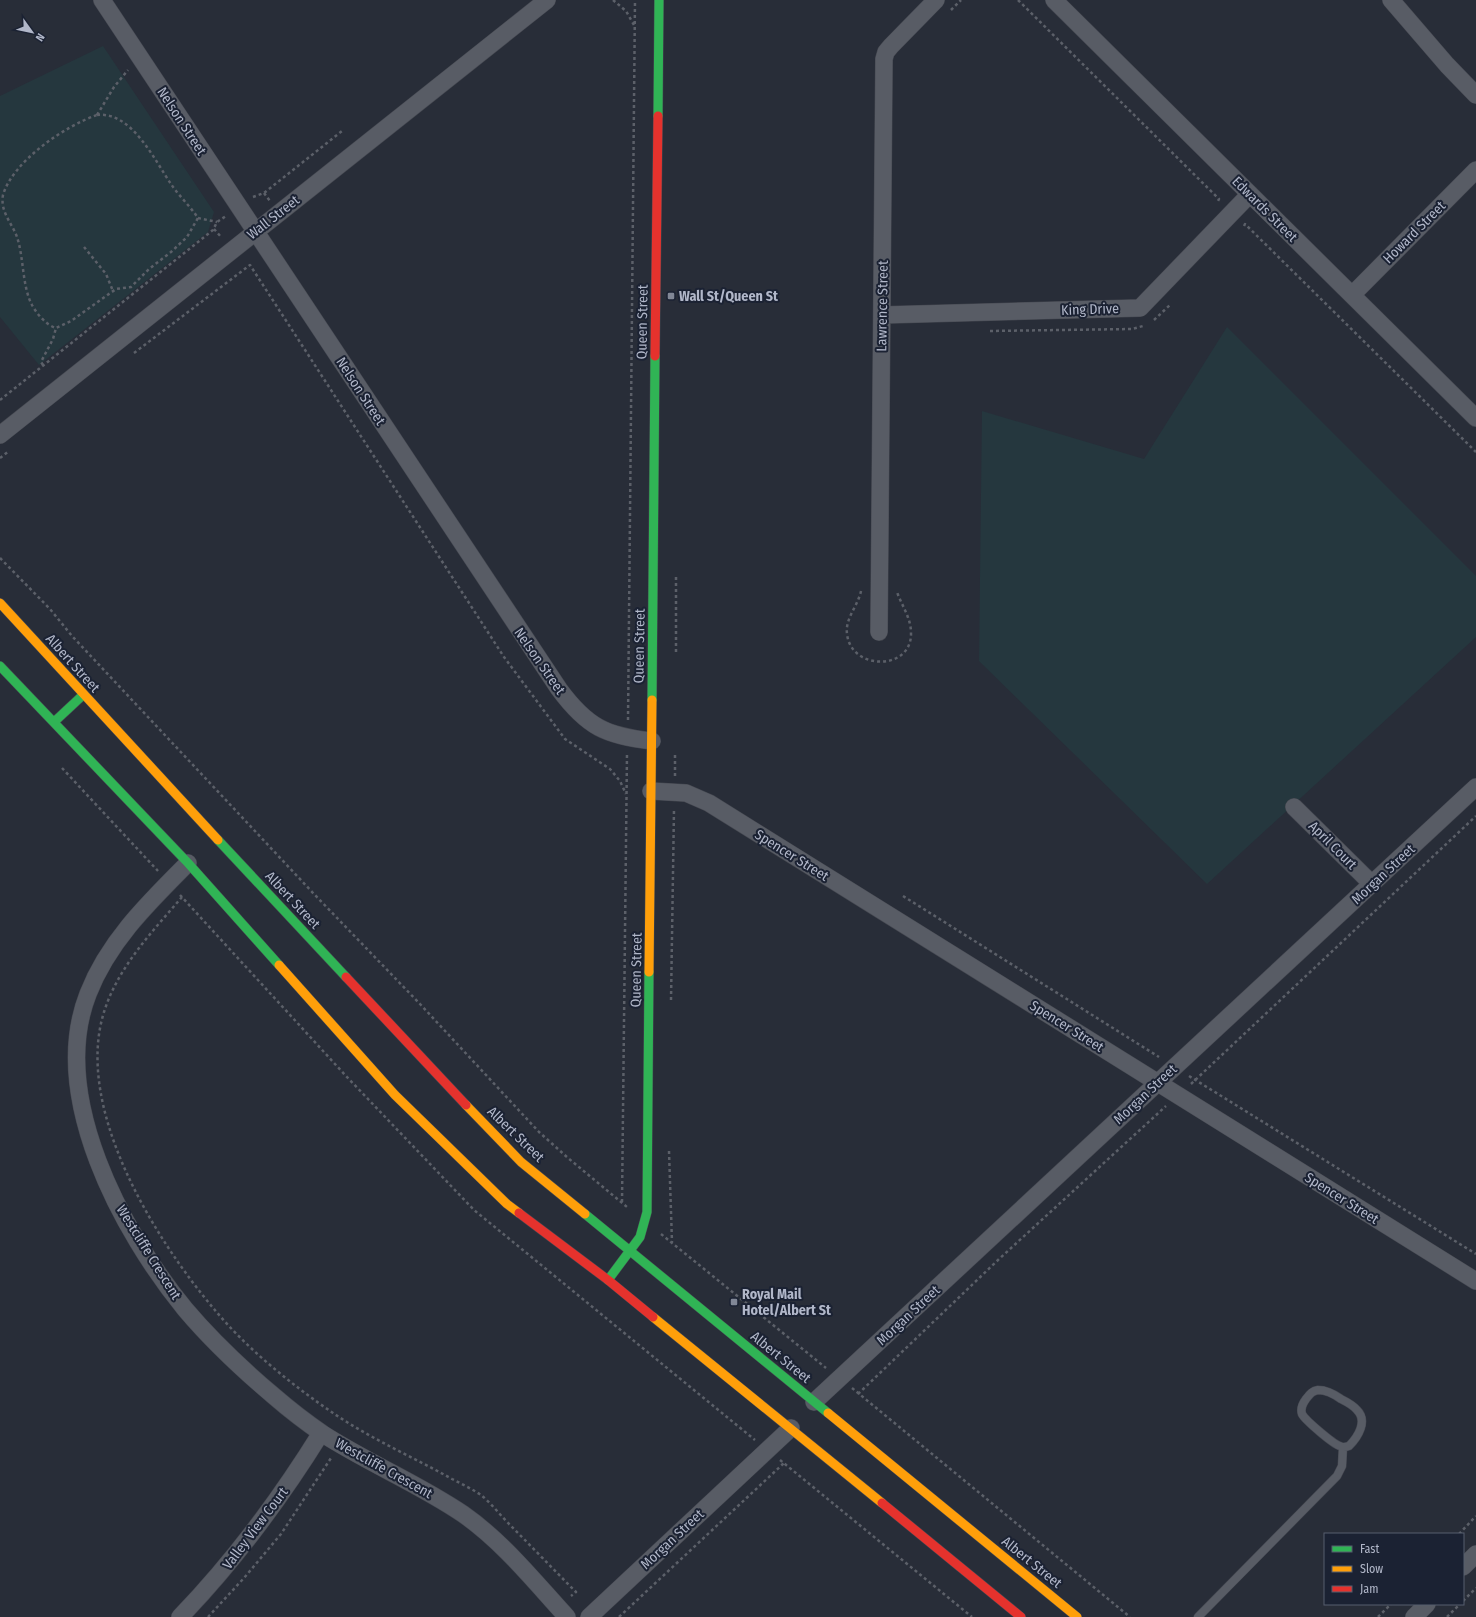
<svg xmlns="http://www.w3.org/2000/svg" width="1476" height="1617" font-family="'Fira Sans Condensed',sans-serif">
<style>
.green{fill:#25373e}
.lines{fill:none;stroke-linecap:round;stroke-linejoin:round}
.lane-casing{stroke:#454851;stroke-width:9}
.street-casing{stroke:#454851;stroke-width:18}
.fast-casing{stroke:#454851;stroke-width:10}
.slow-casing{stroke:#454851;stroke-width:10}
.jam-casing{stroke:#454851;stroke-width:10}
.path{stroke:#5c6069;stroke-width:2.5;stroke-dasharray:3 3;stroke-linecap:butt}
.lane{stroke:#585c65;stroke-width:8}
.street{stroke:#585c65;stroke-width:17}
.fast{stroke:#30b455;stroke-width:9}
.slow{stroke:#ff9f0a;stroke-width:9}
.jam{stroke:#e5322d;stroke-width:9}
.poi-dot{fill:#818796;stroke:#1b2233;stroke-width:1.5}
.labels{text-anchor:middle;stroke-width:4;stroke-linejoin:round;paint-order:stroke}
.street-label{font-size:14px;fill:#b1b7c9;stroke:#1b2233}
.poi-label{font-size:14px;font-weight:bold;fill:#b1b7c9;stroke:#1b2233;text-anchor:start}
</style>
<rect width="100%" height="100%" fill="#282d38"/>
<path class="green" d="M103 46 214 212 208 232 39 365 0 317V96Z
M1227 327 1476 576V637L1207 884 979 661 982 411 1144 459Z"/>
<g class="lines">
<defs>
<path id="lane" d="M1318 1390C1327 1390 1334 1394 1341 1399 1347 1402 1353 1405 1357 1410 1368 1421 1358 1437 1349 1446 1346 1447 1343 1448 1340 1446 1333 1444 1305 1420 1302 1414 1300 1408 1303 1403 1306 1399 1310 1394 1312 1391 1318 1390Z
M1198 1617 1337 1476 1342 1466 1343 1447"/>
<path id="street" d="M102 0 559 689C587 727 606 736 652 741
M1054 0 1476 418
M1391 0 1447 65 1476 95
M1352 295 1476 170
M882 315 1140 308 1250 194
M0 435 547 0
M879 632 884 59 886 52 891 46 936 0
M651 791 686 793 709 803 1476 1281
M1294 807 1372 884
M188 863C148 903 108 942 88 994 48 1096 122 1232 185 1309 212 1341 243 1370 275 1397 290 1410 307 1423 323 1434 368 1463 419 1484 463 1514 503 1542 534 1581 567 1617
M814 1402 1476 787
M1463 1567 1476 1554
M180 1617C234 1561 280 1499 321 1433
M589 1617 791 1428
M1414 1617 1427 1604"/>
<path id="fast" d="M658 116 659 0
M0 666 188 863 279 965
M652 700 655 356
M54 722 83 695
M218 840 346 977
M585 1214 828 1413
M608 1280 640 1237 647 1212 649 972"/>
<path id="slow" d="M0 603 218 840
M279 965 395 1095 507 1204 519 1213
M649 972 652 700
M466 1105 521 1162 585 1214
M653 1317 882 1503
M828 1413 1077 1617"/>
<path id="jam" d="M655 356 658 116
M346 977 466 1105
M519 1213 608 1280 653 1317
M882 1503 1021 1617"/>
</defs>
<use href="#lane" class="lane-casing"/>
<use href="#street" class="street-casing"/>
<use href="#fast" class="fast-casing"/>
<use href="#slow" class="slow-casing"/>
<use href="#jam" class="jam-casing"/>
<path class="path" d="M613 0 626 11 634 25
M1018 0 1219 199 1218 201
M951 10 961 0
M97 115C132 111 155 161 171 184 179 196 190 206 198 218L187 237 171 252 149 269 131 287 116 289 71 321 56 328C46 325 37 314 32 305 22 286 24 258 17 237 12 223 0 212 3 195 13 161 65 126 97 115Z
M97 115 114 87 128 70
M264 193 270 201
M253 197 264 193 342 131
M198 218 217 222
M1244 226 1245 224 1476 452
M214 229 222 238
M84 247 106 274 113 291
M1154 320 1171 304
M990 331 1132 329 1143 326
M134 353 250 265 504 657 565 739 610 769 620 781 626 794
M43 365 41 362 42 360 53 339 56 328
M0 400 213 230 217 222 226 216
M0 458 9 451
M0 558 50 609 72 636 314 894 420 1004 539 1132 568 1158 627 1207
M861 591C858 606 845 618 847 634 851 671 912 671 911 633 911 618 902 606 897 592
M676 652V575
M628 720 635 0
M62 768 158 871
M675 776V752
M180 895 346 1076 474 1210 755 1440
M903 896 1159 1057
M182 897C152 932 118 967 104 1012 74 1108 154 1238 214 1309 246 1348 292 1385 333 1413 371 1439 413 1457 452 1479 462 1484 472 1489 481 1495 491 1503 501 1516 510 1525 532 1547 554 1570 576 1592L571 1596
M671 1000 674 809
M1189 1076 1476 1254
M1191 1084 1476 816
M669 1151 672 1242
M622 1202 627 753
M661 1234 826 1368
M852 1388 1130 1617
M858 1394 998 1260 1166 1106
M780 1460 972 1617
M1459 1534 1476 1516
M1463 1601 1476 1588
M208 1617 244 1578 281 1534 331 1458
M619 1617 784 1463
M1378 1617 1391 1604
M1447 1617 1460 1604"/>
<use href="#lane" class="lane"/>
<use href="#street" class="street"/>
<use href="#fast" class="fast"/>
<use href="#slow" class="slow"/>
<use href="#jam" class="jam"/>
</g>
<g class="poi-dot">
<rect x="667" y="292" width="8" height="8" rx="2"/>
<rect x="730" y="1298" width="8" height="8" rx="2"/>
</g>
<g class="labels">
<g class="street-label">
<text transform="translate(182 121) rotate(57)" y="5">Nelson Street</text>
<text transform="translate(1265 209) rotate(45)" y="5">Edwards Street</text>
<text transform="translate(273 217) rotate(-38)" y="5">Wall Street</text>
<text transform="translate(1414 232) rotate(-45)" y="5">Howard Street</text>
<text transform="translate(882 306) rotate(-89)" y="5">Lawrence Street</text>
<text transform="translate(1090 309) rotate(-2)" y="5">King Drive</text>
<text transform="translate(642 322) rotate(-89)" y="5">Queen Street</text>
<text transform="translate(361 391) rotate(57)" y="5">Nelson Street</text>
<text transform="translate(639 646) rotate(-89)" y="5">Queen Street</text>
<text transform="translate(540 661) rotate(55)" y="5">Nelson Street</text>
<text transform="translate(73 663) rotate(48)" y="5">Albert Street</text>
<text transform="translate(1333 845) rotate(45)" y="5">April Court</text>
<text transform="translate(792 855) rotate(32)" y="5">Spencer Street</text>
<text transform="translate(1383 874) rotate(-43)" y="5">Morgan Street</text>
<text transform="translate(293 900) rotate(47)" y="5">Albert Street</text>
<text transform="translate(636 970) rotate(-89)" y="5">Queen Street</text>
<text transform="translate(1067 1026) rotate(32)" y="5">Spencer Street</text>
<text transform="translate(1145 1094) rotate(-43)" y="5">Morgan Street</text>
<text transform="translate(516 1134) rotate(44)" y="5">Albert Street</text>
<text transform="translate(1342 1198) rotate(32)" y="5">Spencer Street</text>
<text transform="translate(149 1252) rotate(58)" y="5">Westcliffe Crescent</text>
<text transform="translate(908 1315) rotate(-43)" y="5">Morgan Street</text>
<text transform="translate(781 1357) rotate(39)" y="5">Albert Street</text>
<text transform="translate(384 1468) rotate(29)" y="5">Westcliffe Crescent</text>
<text transform="translate(255 1528) rotate(-53)" y="5">Valley View Court</text>
<text transform="translate(672 1539) rotate(-43)" y="5">Morgan Street</text>
<text transform="translate(1032 1562) rotate(39)" y="5">Albert Street</text>
</g>
<g class="poi-label">
<text x="679" y="301">Wall St/Queen St</text>
<text x="742" y="1299">Royal Mail<tspan x="742" dy="16">Hotel/Albert St</tspan></text>
</g>
</g>
<rect x="1324" y="1533" width="140" height="72" fill="#1b2233" stroke="#575e6f"/>
<rect x="1332" y="1546" width="20" height="6" fill="#30b455" stroke="#575e6f"/>
<text x="1360" y="1553" font-size="12" fill="#b1b7c9">Fast</text>
<rect x="1332" y="1566" width="20" height="6" fill="#ff9f0a" stroke="#575e6f"/>
<text x="1360" y="1573" font-size="12" fill="#b1b7c9">Slow</text>
<rect x="1332" y="1586" width="20" height="6" fill="#e5322d" stroke="#575e6f"/>
<text x="1360" y="1593" font-size="12" fill="#b1b7c9">Jam</text>
<g transform="translate(32 32) rotate(123)" stroke="#1b2233" stroke-width="3" paint-order="stroke">
<path d="M0-3L7 15L0 10L-7 15Z" fill="#b1b7c9"/>
<text y="-6" font-size="11" font-weight="bold" text-anchor="middle" fill="#b1b7c9">N</text>
</g>
</svg>
